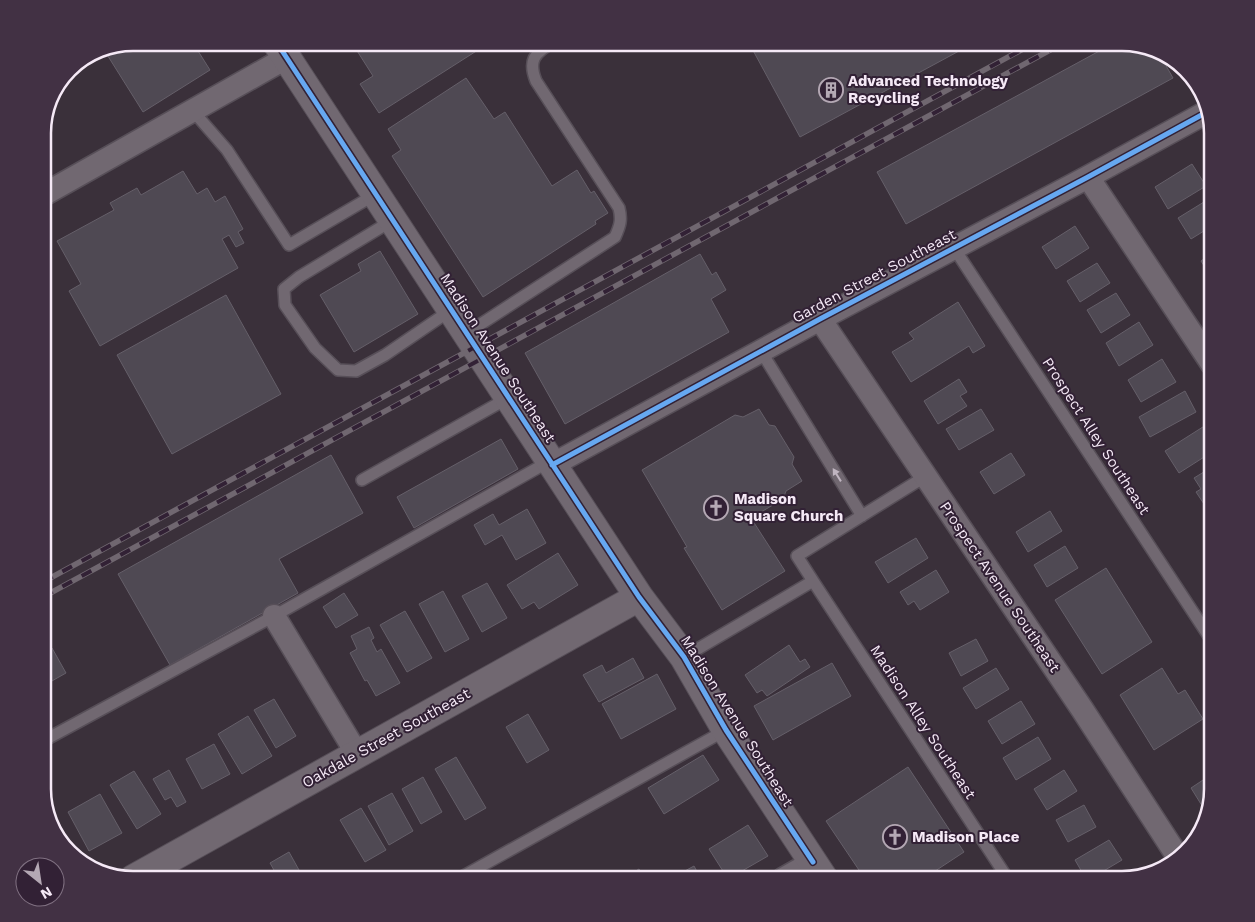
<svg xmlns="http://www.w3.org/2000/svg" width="1255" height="922" font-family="'Work Sans',sans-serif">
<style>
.building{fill:#4f4953;stroke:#655f69}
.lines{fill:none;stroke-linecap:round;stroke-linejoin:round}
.service-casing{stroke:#574f58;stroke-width:14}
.minor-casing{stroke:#574f58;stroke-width:25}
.tertiary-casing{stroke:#574f58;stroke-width:30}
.service{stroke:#716871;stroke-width:11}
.minor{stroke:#716871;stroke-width:22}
.tertiary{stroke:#716871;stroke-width:28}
.rail-casing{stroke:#706770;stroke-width:5.5}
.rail{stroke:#322135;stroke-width:4;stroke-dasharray:11;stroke-linecap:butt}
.cycleway-casing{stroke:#322135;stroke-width:8}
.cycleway{stroke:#66a8f1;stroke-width:5}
.oneway{fill:#c0b5c1}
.labels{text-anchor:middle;stroke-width:4;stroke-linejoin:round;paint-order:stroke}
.poi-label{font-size:15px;font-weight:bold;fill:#f5e9f6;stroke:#322135;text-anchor:start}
.street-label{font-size:15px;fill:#f5e9f6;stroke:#322135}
.rim{fill:none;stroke:#f5e9f6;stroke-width:2.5}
</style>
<rect width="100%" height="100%" fill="#3a303a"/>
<path class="building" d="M133 42 193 43 210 70 143 112 106 53Z
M359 43H489L379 113 360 84 373 76 354 46Z
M749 43H972V44L800 137Z
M1114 43H1122L1160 55 1173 78 906 224 877 172Z
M466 78 494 119 505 112 552 186 577 170 591 193 594 191 608 213 595 221 596 224 483 297 392 156 401 150 388 129Z
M1192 164 1206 186 1168 209 1155 187Z
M183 171 197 194 207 188 215 202 225 196 243 229 238 232 244 243 236 247 229 235 222 239 238 268 100 346 69 291 81 284 57 241 114 210 110 203 137 188 141 195Z
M1212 197V226L1191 239 1178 218Z
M1075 226 1089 248 1056 269 1042 247Z
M380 251 418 314 354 352 320 295 361 271 358 264Z
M1212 253V268L1211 266 1206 269 1201 261Z
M700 254 712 275 716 272 726 290 711 299 729 332 565 424 525 353Z
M1097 263 1110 283 1080 302 1067 281Z
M1116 293 1130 315 1101 333 1087 310Z
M226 295 281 394 172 454 117 355Z
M958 302 985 346 973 353 969 346 911 382 892 352 914 339 909 333Z
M1139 322 1153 345 1119 366 1106 343Z
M1162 359 1176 382 1141 402 1128 380Z
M959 379 967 392 960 396 967 406 938 424 924 401Z
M1185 391 1196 412 1150 437 1139 417Z
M759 409 769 425 775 426 794 457 792 464 802 481 786 491 783 499 751 518 785 571 722 610 684 548 687 547 642 470 735 415 743 417Z
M981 409 994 430 959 450 946 429Z
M1206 425 1212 435V452L1179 473 1165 451Z
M501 439 518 469 414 528 397 497Z
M1011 453 1025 475 994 494 980 472Z
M331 455 363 513 279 559 298 593 170 665 118 574Z
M1212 467V499L1204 504 1196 492 1201 489 1194 478Z
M527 509 546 543 516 560 502 535 485 545 474 525 493 514 499 525Z
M1050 511 1062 531 1028 552 1016 532Z
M916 538 928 558 888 583 875 562Z
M1065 546 1078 568 1047 587 1034 565Z
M558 553 578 585 539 609 534 602 522 609 507 585Z
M1106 568 1152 642 1102 674 1055 600Z
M936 570 949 592 920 610 914 601 908 605 900 592Z
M487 583 507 618 482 632 462 596Z
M443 591 469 639 445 652 419 604Z
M344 593 358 615 336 628 323 607Z
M405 611 432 658 407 672 380 625Z
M369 627 374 638 371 640 377 652 381 649 400 683 376 696 367 680 365 681 350 653 357 649 351 636Z
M976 639 988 661 961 676 949 653Z
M789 645 800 662 805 659 810 667 767 696 762 690 757 693 745 675Z
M52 648 66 673 43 686V653Z
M633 658 644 678 599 702 583 675 602 665 606 673Z
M832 663 851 696 773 740 754 706Z
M996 668 1009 689 976 709 963 688Z
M1162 668 1178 694 1185 690 1203 719 1154 750 1120 695Z
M657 674 676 709 621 739 602 704Z
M274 699 296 736 276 748 254 710Z
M1021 701 1035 724 1002 744 988 721Z
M528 714 549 750 527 763 506 727Z
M248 716 272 756 242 774 218 734Z
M1038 737 1051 759 1016 780 1003 758Z
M214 744 230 774 202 789 186 759Z
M703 755 719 780 664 814 648 788Z
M456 757 486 808 465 820 435 769Z
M908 767 964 852 923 879H865L826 821Z
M169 770 186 802 177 807 171 797 165 800 153 779Z
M1064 770 1077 791 1047 810 1034 789Z
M134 771 161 814 137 829 110 785Z
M1212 774V789L1206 807 1204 809 1191 788Z
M423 777 442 812 421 824 402 789Z
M392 793 413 831 389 845 368 806Z
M100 794 122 833 89 851 68 812Z
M1084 805 1096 827 1068 842 1056 820Z
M361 808 386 850 365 862 340 820Z
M748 825 768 856 728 879 709 849Z
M1109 840 1122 860 1090 879H1086L1075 860Z
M289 852 304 879H279L270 863Z
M694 866 701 879H670Z
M639 869 645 879H622Z"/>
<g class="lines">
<defs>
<path id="service" d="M193 111 227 150 289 245 376 194
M393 220 299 277 284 289 285 305 315 348 338 370 356 371 385 355 451 310
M954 248 1212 641
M467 333 615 237C620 226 622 220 619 208L536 81C528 61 534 53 552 43
M761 351 862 516
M362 480 508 398
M813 581 1008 879
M684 657 813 581 797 556 926 476
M43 741 274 616 550 461
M458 879 726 730"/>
<path id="minor" d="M1088 177 1212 364
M43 195 286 58
M820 319 1082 709 1178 857
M552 465 820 319 1088 177 1207 112
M274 616 357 754
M783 879 813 862"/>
<path id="tertiary" d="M277 43 639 597 684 657 726 730 824 879
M133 879 639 597"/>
</defs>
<use href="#service" class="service-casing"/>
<use href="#minor" class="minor-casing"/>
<use href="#tertiary" class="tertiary-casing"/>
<use href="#service" class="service"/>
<use href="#minor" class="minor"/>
<use href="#tertiary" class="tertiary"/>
<defs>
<path id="rail" d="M43 582 1034 43
M43 597 1063 43"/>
</defs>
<use href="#rail" class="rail-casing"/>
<use href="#rail" class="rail"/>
<defs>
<path id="cycleway" d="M277 43 639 597 684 657 726 730 813 862
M552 465 820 319 1088 177 1207 112"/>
</defs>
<use href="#cycleway" class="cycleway-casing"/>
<use href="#cycleway" class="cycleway"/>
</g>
<defs><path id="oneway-solid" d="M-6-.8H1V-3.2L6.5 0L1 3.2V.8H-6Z" transform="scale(1.25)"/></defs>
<use class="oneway" href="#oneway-solid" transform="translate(837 475) rotate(-122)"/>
<defs>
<symbol id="building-ring" viewBox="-11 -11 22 22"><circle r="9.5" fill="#322135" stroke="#b4a8b4" stroke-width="1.5"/><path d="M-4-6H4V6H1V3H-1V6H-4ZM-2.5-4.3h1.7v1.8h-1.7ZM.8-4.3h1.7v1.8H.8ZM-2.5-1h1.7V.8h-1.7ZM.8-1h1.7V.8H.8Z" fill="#b4a8b4"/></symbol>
<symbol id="church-ring" viewBox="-11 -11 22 22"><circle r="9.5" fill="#322135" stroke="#b4a8b4" stroke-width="1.5"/><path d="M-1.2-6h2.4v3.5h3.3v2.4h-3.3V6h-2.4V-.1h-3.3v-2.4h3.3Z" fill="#b4a8b4"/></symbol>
</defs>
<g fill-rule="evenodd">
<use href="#building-ring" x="817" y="76" width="28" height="28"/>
<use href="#church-ring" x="702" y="494" width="28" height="28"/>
<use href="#church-ring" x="881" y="823" width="28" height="28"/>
</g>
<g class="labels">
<g class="poi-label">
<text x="848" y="86">Advanced Technology<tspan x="848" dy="17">Recycling</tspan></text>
<text x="734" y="504">Madison<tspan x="734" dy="17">Square Church</tspan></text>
<text x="912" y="842">Madison Place</text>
</g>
<g class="street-label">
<text transform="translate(874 276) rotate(-28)" y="5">Garden Street Southeast</text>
<text transform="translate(498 358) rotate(57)" y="5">Madison Avenue Southeast</text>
<text transform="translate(1096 436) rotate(57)" y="5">Prospect Alley Southeast</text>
<text transform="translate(1000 587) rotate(56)" y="5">Prospect Avenue Southeast</text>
<text transform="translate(737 721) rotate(58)" y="5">Madison Avenue Southeast</text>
<text transform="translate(923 722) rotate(57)" y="5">Madison Alley Southeast</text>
<text transform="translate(386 738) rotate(-29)" y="5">Oakdale Street Southeast</text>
</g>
</g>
<path d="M0 0H1255V922H0ZM133 51H1122A82 82 0 0 1 1204 133V789A82 82 0 0 1 1122 871H133A82 82 0 0 1 51 789V133A82 82 0 0 1 133 51Z" fill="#423144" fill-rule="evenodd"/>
<path class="rim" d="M133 51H1122A82 82 0 0 1 1204 133V789A82 82 0 0 1 1122 871H133A82 82 0 0 1 51 789V133A82 82 0 0 1 133 51Z"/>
<g transform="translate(40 882) rotate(150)"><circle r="24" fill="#322135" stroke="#807182"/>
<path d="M0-4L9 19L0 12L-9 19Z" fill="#b4a8b4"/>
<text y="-8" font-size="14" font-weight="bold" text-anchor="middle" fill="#f5e9f6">N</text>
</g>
</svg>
